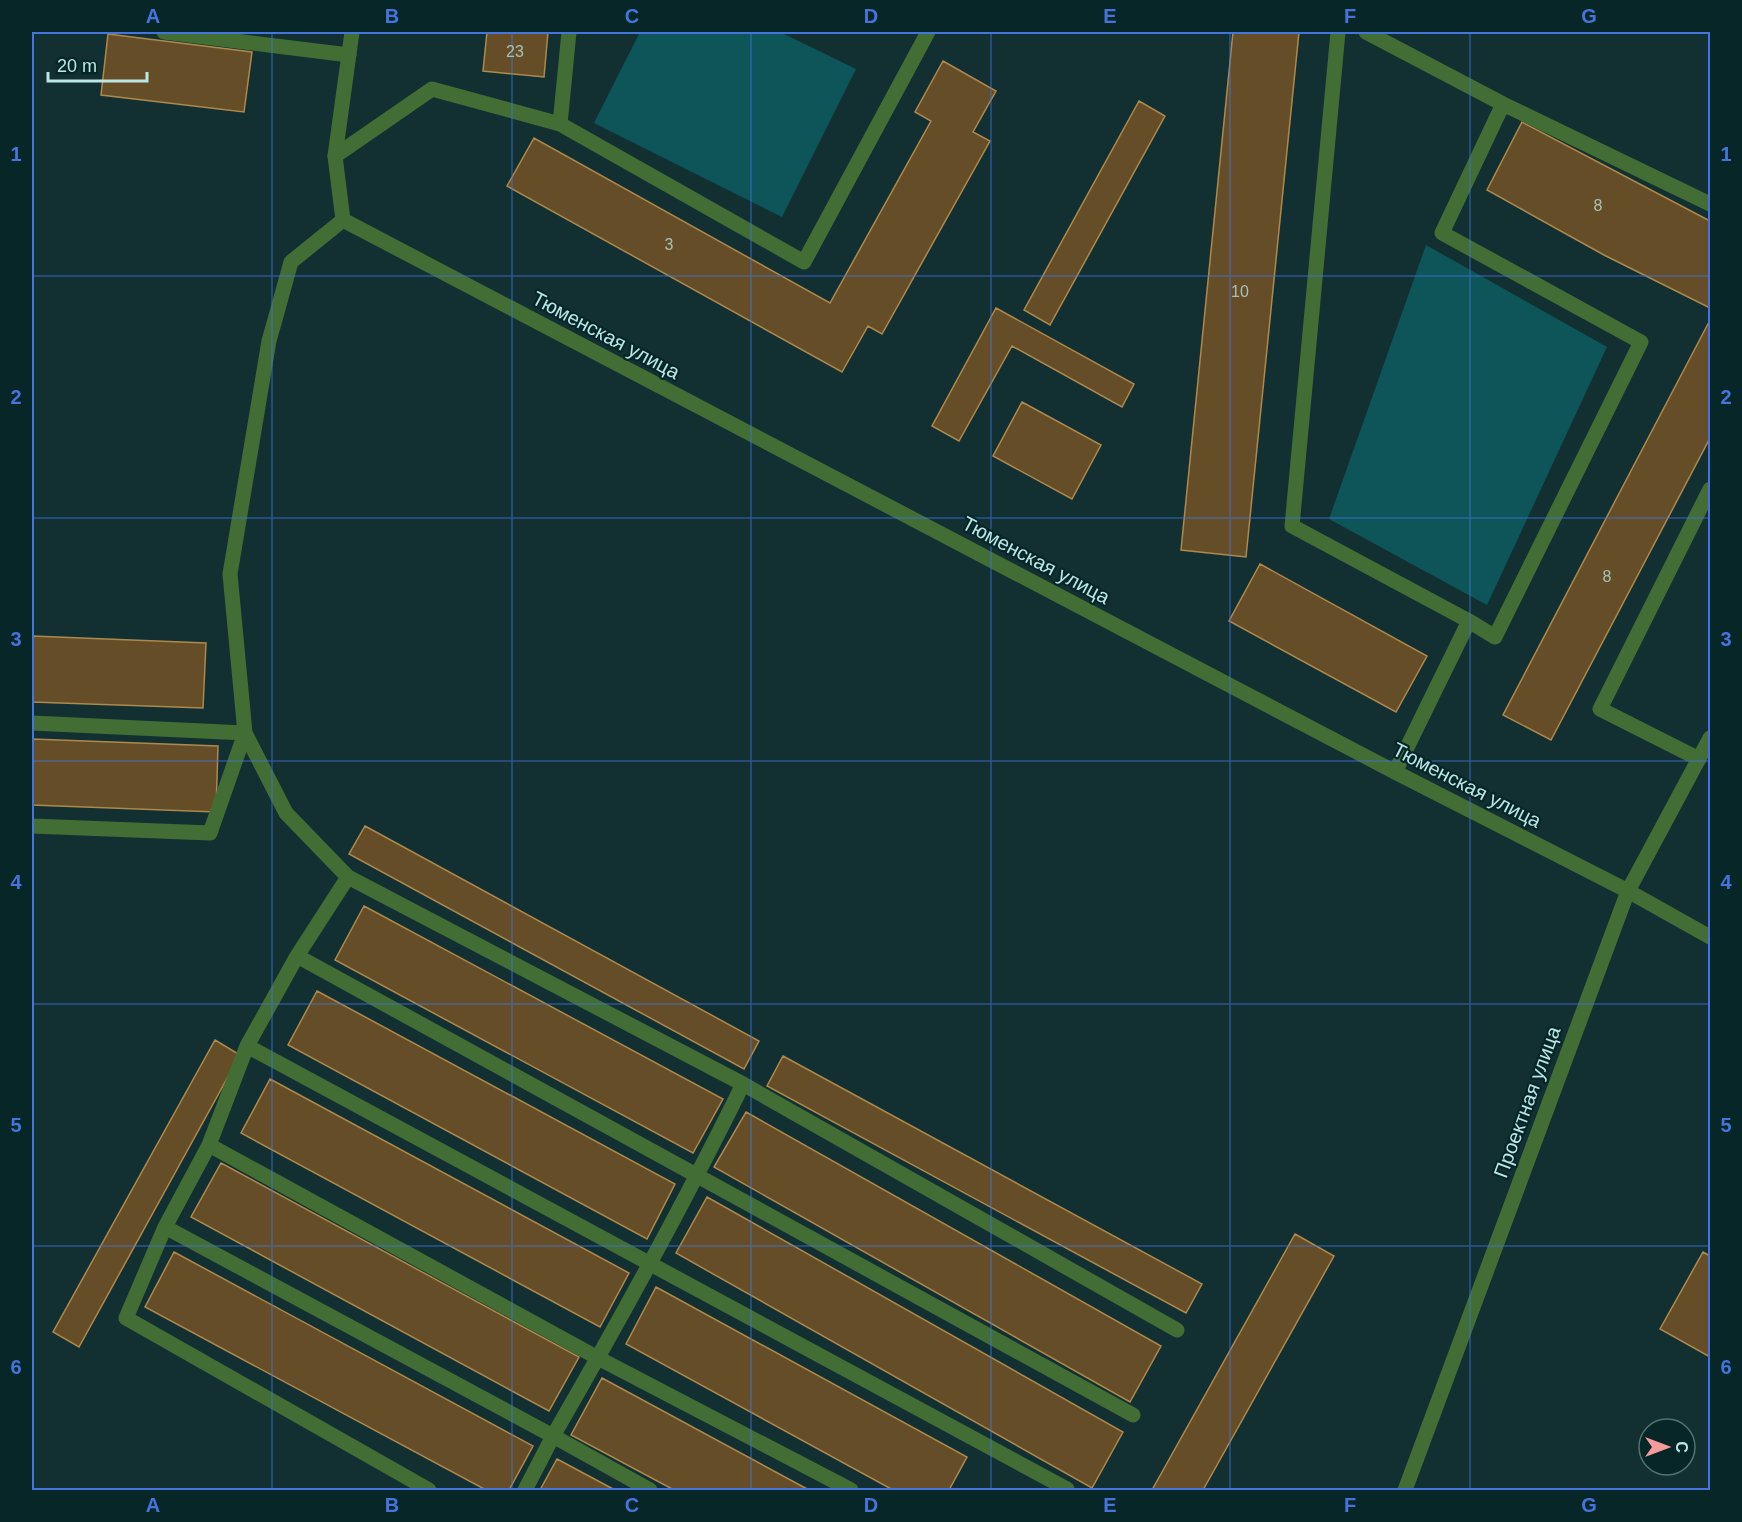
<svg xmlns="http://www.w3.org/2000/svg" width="1742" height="1522" font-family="Helvetica,sans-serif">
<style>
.green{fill:#0d5558}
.building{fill:#654e27;stroke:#ad894d;stroke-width:1.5}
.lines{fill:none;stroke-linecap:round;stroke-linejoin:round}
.service{stroke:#426e35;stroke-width:15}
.minor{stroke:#426e35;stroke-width:15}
.grid{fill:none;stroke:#4474dc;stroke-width:1.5;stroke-opacity:0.55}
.labels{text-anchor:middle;stroke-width:4.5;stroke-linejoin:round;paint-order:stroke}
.number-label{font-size:16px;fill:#a6c0b7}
.street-label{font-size:20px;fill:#bbe6e7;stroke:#072628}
.neatline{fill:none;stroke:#4474dc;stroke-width:2}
.grid-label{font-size:20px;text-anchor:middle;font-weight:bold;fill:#4474dc}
</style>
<rect width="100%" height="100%" fill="#123032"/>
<path class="green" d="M640 32H780L856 69 782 217 594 123Z
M1426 245 1607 347 1487 605 1329 519Z"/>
<path class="building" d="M487 32H548L544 77 483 71Z
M1233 32H1299L1246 557 1181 550Z
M108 34 252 52 244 112 101 95Z
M943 61 996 91 973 132 990 141 882 334 868 326 842 372 507 186 534 138 830 303 931 121 915 112Z
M1139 101 1165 116 1050 325 1024 310Z
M1522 122 1710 221V308L1604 255 1487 190Z
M996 308 1134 384 1122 407 1012 346 959 441 932 426Z
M1710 320V438L1551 740 1503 715Z
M1022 402 1101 445 1072 499 993 456Z
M1260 564 1427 656 1396 712 1229 621Z
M32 636 206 643 203 708 32 702Z
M32 739 218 746 216 812 32 805Z
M365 826 759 1041 744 1069 349 854Z
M364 906 723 1099 693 1153 335 960Z
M317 991 675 1184 647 1239 288 1045Z
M215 1040 240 1055 79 1347 53 1332Z
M783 1056 1202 1284 1186 1313 767 1086Z
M270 1079 629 1273 600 1327 241 1133Z
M746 1112 1161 1346 1130 1402 714 1167Z
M221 1163 579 1357 549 1411 191 1217Z
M707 1197 1123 1432 1092 1488 676 1253Z
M1295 1234 1334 1256 1203 1490H1152Z
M174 1252 533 1446 509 1490H486L145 1307Z
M1703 1252 1710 1256V1357L1660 1329Z
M656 1287 967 1457 949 1490H893L626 1344Z
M602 1378 809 1490H674L571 1435Z
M557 1459 615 1490H540Z"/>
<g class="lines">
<path class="service" d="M164 32 349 55
M1338 32 1292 526 1469 621
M1366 32 1503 104 1710 204
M560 124 569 32
M335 156 432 89 560 124 804 262 928 32
M343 220 291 262 269 341 230 574 245 733 286 813 348 877 743 1084
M32 723 245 733 210 833 32 826
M1699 759 1600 709 1710 489
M1395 772 1469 621 1495 637 1641 342 1442 233 1503 104
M348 877 297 956 247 1046 209 1145 165 1227 126 1318 429 1490
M297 956 1133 1415
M247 1046 1067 1489
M209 1145 598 1358 851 1490
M165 1227 553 1436 525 1490
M650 1490 553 1436C620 1320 684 1204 743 1084L1177 1330"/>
<path class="minor" d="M352 32 335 156 343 220 1395 772 1628 891 1710 937
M1405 1490 1628 891 1710 738"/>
</g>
<path class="grid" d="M272 32V1490M512 32V1490M751 32V1490M991 32V1490M1230 32V1490M1470 32V1490M32 276H1710M32 518H1710M32 761H1710M32 1004H1710M32 1246H1710"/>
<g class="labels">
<g class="number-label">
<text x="515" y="57">23</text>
<text x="1598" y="211">8</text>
<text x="669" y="250">3</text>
<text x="1240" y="297">10</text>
<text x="1607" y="582">8</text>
</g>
<g class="street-label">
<text transform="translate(606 335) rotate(28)" y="7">Тюменская улица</text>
<text transform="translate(1036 560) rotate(28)" y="7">Тюменская улица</text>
<text transform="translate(1467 785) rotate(27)" y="7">Тюменская улица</text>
<text transform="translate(1527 1102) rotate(-70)" y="7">Проектная улица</text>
</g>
</g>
<rect width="1742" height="1522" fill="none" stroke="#072628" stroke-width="66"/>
<g transform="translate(1667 1447) rotate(90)"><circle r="28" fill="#072628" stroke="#4f7374" stroke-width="1.5"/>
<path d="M0-4.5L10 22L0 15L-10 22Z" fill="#f59b9c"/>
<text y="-9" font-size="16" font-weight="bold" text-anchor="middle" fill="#bbe6e7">С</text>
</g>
<path d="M48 72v9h99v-9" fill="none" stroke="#bbe6e7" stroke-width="3"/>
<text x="57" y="72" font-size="18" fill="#bbe6e7" stroke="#072628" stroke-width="4.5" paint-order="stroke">20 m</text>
<rect x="33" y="33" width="1676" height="1456" class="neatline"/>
<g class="grid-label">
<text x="153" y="23">A</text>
<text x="392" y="23">B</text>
<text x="632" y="23">C</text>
<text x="871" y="23">D</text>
<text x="1110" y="23">E</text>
<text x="1350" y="23">F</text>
<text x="1589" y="23">G</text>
<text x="16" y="161">1</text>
<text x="1726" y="161">1</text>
<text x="16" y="404">2</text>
<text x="1726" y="404">2</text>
<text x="16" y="646">3</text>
<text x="1726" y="646">3</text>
<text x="16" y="889">4</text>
<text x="1726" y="889">4</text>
<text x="16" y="1132">5</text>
<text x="1726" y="1132">5</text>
<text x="16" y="1374">6</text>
<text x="1726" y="1374">6</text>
<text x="153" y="1512">A</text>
<text x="392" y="1512">B</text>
<text x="632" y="1512">C</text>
<text x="871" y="1512">D</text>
<text x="1110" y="1512">E</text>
<text x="1350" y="1512">F</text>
<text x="1589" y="1512">G</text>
</g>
</svg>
